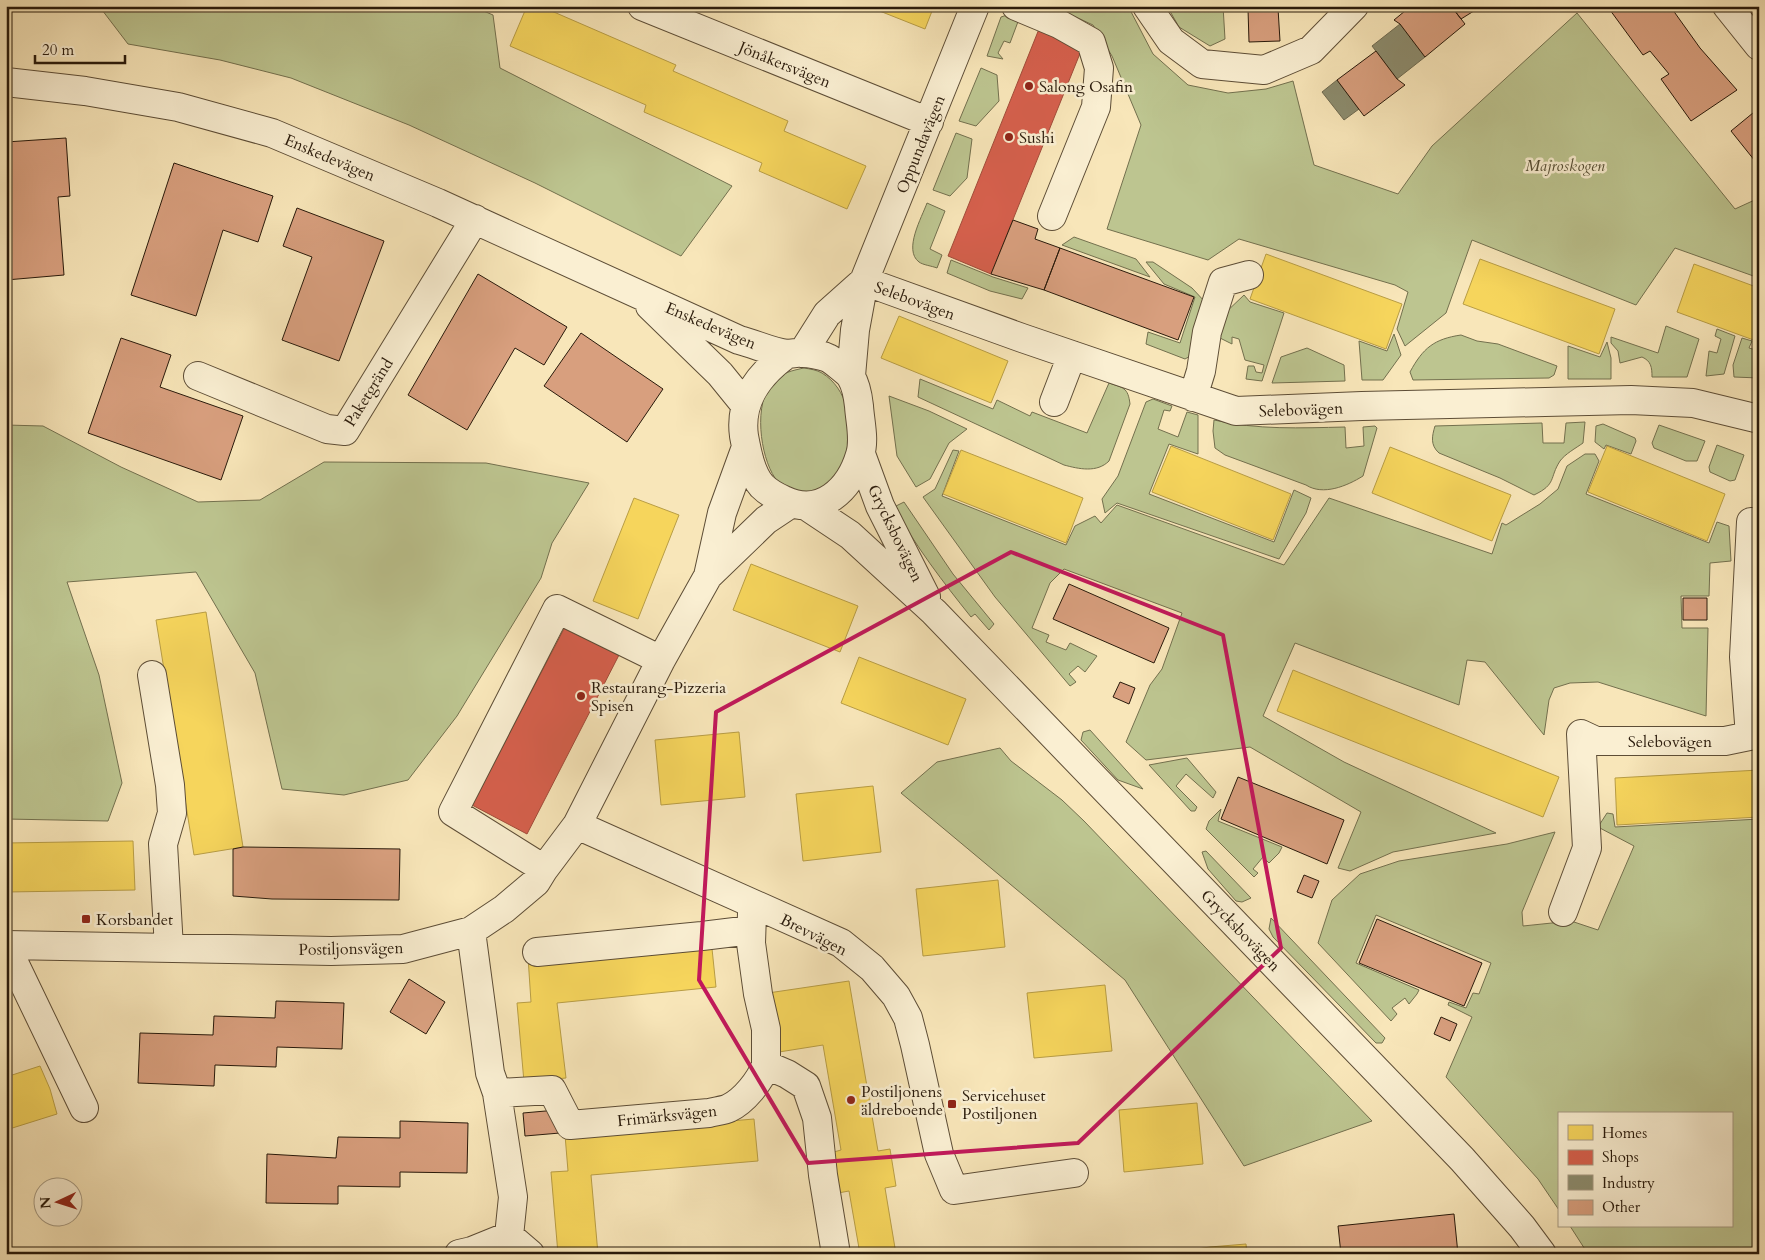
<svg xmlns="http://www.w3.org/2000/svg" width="1765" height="1260" font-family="Cardo,serif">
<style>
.green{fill:#bdc590;stroke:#73704e}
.homes{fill:#f6d55c;stroke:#b89d44}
.shops{fill:#d6604d;stroke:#a24b39}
.industry{fill:#8c8c6e;stroke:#6e6a50}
.building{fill:#d89f7e;stroke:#291a0b}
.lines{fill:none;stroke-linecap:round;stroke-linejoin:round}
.minor-casing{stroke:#5d4d36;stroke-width:30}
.minor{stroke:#faefd2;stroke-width:28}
.marked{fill:none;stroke:#c2185b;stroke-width:4;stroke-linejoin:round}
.poi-dot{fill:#8f2418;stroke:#faefd2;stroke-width:2}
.labels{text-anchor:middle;stroke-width:5;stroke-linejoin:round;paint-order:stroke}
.street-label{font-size:16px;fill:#291a0b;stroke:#faefd2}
.poi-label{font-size:16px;fill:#291a0b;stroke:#faefd2;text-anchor:start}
.park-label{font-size:16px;font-style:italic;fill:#554d33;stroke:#faefd2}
</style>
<rect width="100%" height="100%" fill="#f8e6b9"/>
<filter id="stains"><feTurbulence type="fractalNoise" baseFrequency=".004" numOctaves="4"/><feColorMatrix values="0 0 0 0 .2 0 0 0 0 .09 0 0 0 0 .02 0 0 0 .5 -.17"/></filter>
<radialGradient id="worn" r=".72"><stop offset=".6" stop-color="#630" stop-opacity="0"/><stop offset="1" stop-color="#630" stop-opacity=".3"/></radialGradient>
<path class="green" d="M99 6H472L493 15 500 68 732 186 681 256 535 183 409 125 291 78 220 60 128 44Z
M1052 6H1128L1153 54 1188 85 1228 93 1266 89 1293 81 1314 165 1398 194 1432 146 1577 13 1735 209 1759 198V278L1675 248 1636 305 1472 240 1446 313 1405 346 1397 329 1408 292 1395 285 1239 239 1208 260 1107 229 1141 125 1112 56 1093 25Z
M1167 6H1223L1225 39 1210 46 1179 27Z
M1007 15 1019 19 1010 43 1004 41 998 53 1003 59 987 56 1001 17Z
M981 68 997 75 999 101 976 126 959 121Z
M956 133 972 139 967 178 950 196 933 190Z
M927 203 945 211 930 249 942 255 937 268C932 266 923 265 919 262 903 250 922 217 927 203Z
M1074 237 1136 259 1150 277 1062 245Z
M951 260 993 277 1028 288 1022 299 990 291 947 273Z
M1146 262H1153L1192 288 1206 303 1192 355 1185 359 1146 344 1148 332 1180 343 1195 297 1164 284Z
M1244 295 1250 302 1284 313 1262 381 1246 379 1248 366H1254L1256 372 1262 373 1264 365 1245 360 1239 339 1232 337V344L1220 338 1223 315Z
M1666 326 1699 339 1687 377H1652C1652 367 1651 361 1642 357L1620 363 1618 351 1611 343V337L1658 353Z
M1717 329 1735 336 1724 374 1706 376 1709 351 1717 353 1721 339 1715 336Z
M1394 334 1401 355 1383 380H1362L1359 341 1387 351Z
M1461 335 1477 341 1498 344 1557 366 1554 375 1549 378 1413 380 1410 372C1423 348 1434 339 1461 335Z
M1742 338 1752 341 1749 348 1759 351V378L1734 377 1733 365Z
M1607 342 1611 358V379H1568V346L1600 357Z
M1307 348 1344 365 1345 381 1272 383 1281 357Z
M804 368C810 369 817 370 822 373 848 389 853 423 848 451 845 470 841 472 827 484 813 496 806 497 790 488 785 486 778 483 775 478 760 456 753 403 773 381 781 373 794 370 804 368Z
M920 379 993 409 997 400 1030 416 1032 412 1087 433 1109 383C1123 388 1128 387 1130 404L1109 461C1097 473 1079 469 1064 465L918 397Z
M889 396 929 411 967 429 949 443 930 479 916 487 897 456Z
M1153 399 1172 406 1170 411 1164 410 1158 429 1178 437 1187 412 1198 415V454L1169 444 1149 494 1274 542 1294 490 1311 498 1306 513 1279 559 1117 503 1105 513 1102 499 1118 476 1146 402Z
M1214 420C1257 430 1301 428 1345 427L1346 448 1364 446 1363 427 1375 426 1377 428 1363 476C1347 486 1323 496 1306 485L1225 455 1215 448 1213 431Z
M1585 422 1583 443C1576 448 1565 454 1560 461 1549 478 1557 484 1534 495L1500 478 1439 453C1430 445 1432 436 1435 426L1542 423 1543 443H1564L1566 423Z
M1603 424 1635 438 1636 441 1631 454 1606 445 1604 449 1595 442 1596 426Z
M6 425 43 426 121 467 198 502 260 500 324 462 486 463 589 483 552 543 541 578 457 716 408 780 344 795 282 789 255 673 196 572 67 582 99 675 122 783 108 821 6 819Z
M1659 425 1705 441 1697 461H1686L1654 448 1652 443Z
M1717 445 1744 455 1735 480 1730 481 1710 472 1709 467Z
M953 450 959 451 942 496 1066 545 1075 526 1095 516 1101 523 1117 505 1284 565 1329 498 1492 554 1502 523 1506 525 1540 504 1558 489 1567 466 1585 454H1595L1599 461 1586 494 1709 543 1717 522 1729 526 1731 561 1710 563 1709 596H1681L1682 628H1708L1706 716 1598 682 1570 683 1554 688 1549 700 1544 735 1485 662 1467 660 1459 705 1295 643 1263 716 1344 762 1496 833 1393 852 1350 871 1338 868 1361 812 1250 747 1146 760 1126 742 1150 685 1162 669 1182 613 1064 569 1050 583 1032 628 1049 635 1046 642 1066 650 1070 643 1097 656 1085 672 1078 666 1069 674 1076 682 1070 686 995 597 923 497 935 489Z
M904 502 953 574 994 624 989 630 975 614 971 617C943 582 916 547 894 507Z
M1090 730 1143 789 1118 780 1081 740 1083 732Z
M1000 748 1011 761 1062 800 1084 821 1372 1121 1244 1166 1125 980 901 793 937 762Z
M1187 758 1216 792 1213 798 1186 774 1176 786 1197 807 1195 811H1191L1149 765Z
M1221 809 1218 821 1282 847 1279 853 1269 863 1263 857 1253 869 1258 873 1254 877 1206 829 1209 821Z
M1607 813 1613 814 1615 827 1759 819V1254H1588L1570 1226H1731V1114H1559V1210L1538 1179 1446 1077 1472 1017 1448 1005 1449 1002 1466 1008 1473 993 1479 994 1491 963 1376 915 1356 963 1419 990 1417 994 1409 1004 1405 998 1392 1008 1397 1014 1391 1021 1318 943 1332 900 1360 874 1399 861 1507 844 1555 832 1522 912 1523 926 1571 921 1598 930 1634 846 1598 827Z
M1206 851 1251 898 1242 902 1236 901 1208 869 1202 852Z
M1271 918 1385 1038 1382 1043H1376L1273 937 1269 929Z"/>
<path class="homes" d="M527 6H540L676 65 673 71 788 121 784 131 866 166 847 209 759 171 762 163 644 112 646 105 510 46Z
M867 6H934L925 29Z
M1266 254 1402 304 1386 349 1250 299Z
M1480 259 1615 309 1599 354 1463 304Z
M1694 264 1759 288V342L1677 312Z
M899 316 1008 361 991 403 881 358Z
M1171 446 1291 494 1273 540 1152 492Z
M1607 446 1725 494 1707 541 1588 492Z
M1390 447 1511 495 1492 541 1372 493Z
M961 450 1083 498 1066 543 943 494Z
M634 498 679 515 638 619 593 601Z
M751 564 858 606 840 652 733 610Z
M206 612 243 847 194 855 156 620Z
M859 657 966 699 948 745 841 703Z
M1293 670 1559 777 1543 817 1277 711Z
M739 732 745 797 661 805 655 740Z
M1759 770V817L1617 825 1615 778Z
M873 786 881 852 803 861 796 794Z
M133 841 135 890 6 892V843Z
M998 880 1005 947 923 956 916 889Z
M711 939 716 987 557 1003 566 1078 524 1082 517 1003 531 1002 528 957Z
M849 981 878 1151 890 1149 896 1186 885 1188 896 1254H860L849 1191 838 1193 830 1153 841 1150 823 1045 779 1052 768 993Z
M1105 985 1112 1051 1034 1058 1027 993Z
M40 1066 50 1089 57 1114 6 1130V1077Z
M1197 1103 1203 1164 1124 1172 1119 1110Z
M754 1119 758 1161 591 1175 598 1254H558L551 1172 568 1171 565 1135Z
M1246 1244 1247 1254H1161L1210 1247Z"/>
<path class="shops" d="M1039 29 1083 46 991 274 948 256Z
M565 627 619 655 527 834 472 805Z"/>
<path class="industry" d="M1400 24 1425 57 1397 79 1372 46Z
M1337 80 1359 109 1344 120 1322 92Z"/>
<path class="building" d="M1411 6H1451L1465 24 1425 57 1400 24 1394 20Z
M1451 6H1475L1477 9 1461 19Z
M1614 6H1670L1700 48 1737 90 1691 121 1661 79 1669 74 1650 51 1643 55 1610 10Z
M1278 8 1280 41 1249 42 1248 9Z
M1376 51 1397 79 1405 85 1364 116 1337 80Z
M1759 108V166L1731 131Z
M66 138 70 196 58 197 64 275 6 280V140V142Z
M174 163 273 196 258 242 223 230 196 316 131 295Z
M297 208 384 241 339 361 282 340 312 257 283 246Z
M1013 220 1038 229 1035 239 1060 248 1044 290 991 274Z
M1060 248 1194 297 1178 340 1044 290Z
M478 274 567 327 544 365 515 348 467 430 408 395Z
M581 333 663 389 627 442 544 386Z
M121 338 171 355 160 387 243 416 221 480 88 433Z
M1069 584 1169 628 1154 663 1053 619Z
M1683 598H1707V620H1683Z
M1120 682 1135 688 1129 704 1113 697Z
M1238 777 1344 820 1327 864 1221 819Z
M243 847 400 849 399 900 272 899 233 896V849Z
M1304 875 1319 881 1312 898 1297 892Z
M1377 919 1482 963 1464 1006 1359 963Z
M409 979 445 1002 426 1034 390 1012Z
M276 1001 344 1003 342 1049 277 1047 276 1067 215 1065 214 1086 138 1083 140 1033 213 1035 214 1016 275 1018Z
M1441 1017 1457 1024 1450 1041 1434 1034Z
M557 1110 560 1133 525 1136 523 1113Z
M400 1121 468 1123 467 1173 400 1172V1187L338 1186V1204L266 1203 267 1154 336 1158 338 1137 400 1138Z
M1454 1214 1458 1254H1341L1338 1226Z"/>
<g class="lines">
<defs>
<path id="minor" d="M642 6 929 122
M1016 6 1059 24 1091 42 1099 68 1096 107 1052 216
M1147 6 1171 41 1202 64 1264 70 1311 50 1354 6
M1727 6 1759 46
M6 82 85 91 178 107 272 133 438 203 739 340C755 344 771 352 787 354 792 354 797 352 802 353 809 353 821 355 828 358 832 360 849 373 851 377 856 385 858 397 859 406 860 422 865 440 860 455 850 489 821 518 784 500 777 497 768 492 762 486 751 474 747 452 744 436 739 400 759 374 787 354
M864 281 1022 338 1236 411 1362 406 1631 400 1693 403 1759 419
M650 306 720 374 746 406
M803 352 827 314 864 281
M198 376 327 429 345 431 475 219
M851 376 855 330 864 281 975 6
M1193 397 1201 371 1207 332 1223 282 1249 275
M1054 402 1072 355
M861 454 880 506 926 597
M808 507 850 535 934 612 1462 1159 1522 1227 1542 1254
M708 576 766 520 790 504
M152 675 170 785 172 813 163 844 169 948
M1750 736 1744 657 1751 522
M577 825 841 943 872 968 896 996 908 1018 915 1045 939 1154 954 1190 1074 1173
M544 869 453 812 557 609 661 660
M1563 912 1587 848 1581 734 1596 741H1725L1759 734
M752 913 751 943 758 994 766 1029V1065
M6 945 331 951 403 949 471 931 504 909 536 882 544 869 577 825 661 660 708 576 722 513 746 447
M6 946 84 1108
M537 952 702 936 751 930
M497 1093 552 1090 570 1125 709 1113C715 1111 723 1111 729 1108 744 1101 760 1081 766 1065L787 1074 806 1086 817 1118 823 1175 836 1254
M509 1236 530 1254
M459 1254 472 1251 509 1236 513 1197 497 1093 490 1073 471 931"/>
</defs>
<use href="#minor" class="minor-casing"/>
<use href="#minor" class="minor"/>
</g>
<path class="marked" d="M1011 552 1223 635 1281 948 1078 1143 808 1163 699 980 716 712Z"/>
<g class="poi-dot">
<circle cx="1029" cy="86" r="5"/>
<circle cx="1009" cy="137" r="5"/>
<circle cx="581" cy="696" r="5"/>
<rect x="81" y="914" width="10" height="10" rx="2.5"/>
<circle cx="851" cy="1100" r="5"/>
<rect x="947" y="1099" width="10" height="10" rx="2.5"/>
</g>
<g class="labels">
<g class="street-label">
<text transform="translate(785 64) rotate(22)" y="6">Jönåkersvägen</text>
<text transform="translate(920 144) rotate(-68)" y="6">Oppundavägen</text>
<text transform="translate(330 157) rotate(23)" y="6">Enskedevägen</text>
<text transform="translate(915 300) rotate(20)" y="6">Selebovägen</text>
<text transform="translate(711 325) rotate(23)" y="6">Enskedevägen</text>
<text transform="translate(368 392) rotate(-58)" y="6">Paketgränd</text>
<text transform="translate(1301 409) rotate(-2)" y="6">Selebovägen</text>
<text transform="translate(896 533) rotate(64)" y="6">Grycksbovägen</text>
<text x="1670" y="747">Selebovägen</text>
<text transform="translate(1241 930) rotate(46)" y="6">Grycksbovägen</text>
<text transform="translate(814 934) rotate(27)" y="6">Brevvägen</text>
<text transform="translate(351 948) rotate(-1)" y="6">Postiljonsvägen</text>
<text transform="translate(667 1115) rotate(-6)" y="6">Frimärksvägen</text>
</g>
<g class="poi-label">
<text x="1039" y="92">Salong Osafin</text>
<text x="1019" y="143">Sushi</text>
<text x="591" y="693">Restaurang-Pizzeria<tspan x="591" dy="18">Spisen</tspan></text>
<text x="96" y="925">Korsbandet</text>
<text x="861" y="1097">Postiljonens<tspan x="861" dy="18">äldreboende</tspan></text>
<text x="962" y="1101">Servicehuset<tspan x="962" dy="18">Postiljonen</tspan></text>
</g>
<g class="park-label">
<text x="1565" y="171">Majroskogen</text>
</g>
</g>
<rect width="1765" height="1260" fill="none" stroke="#f8e6b9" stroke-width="25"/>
<rect x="8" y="8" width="1750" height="1245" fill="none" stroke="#291a0b" stroke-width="2.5"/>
<rect x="12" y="12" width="1740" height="1235" fill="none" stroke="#291a0b"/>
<rect x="1558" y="1112" width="175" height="115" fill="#faefd2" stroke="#a69a82"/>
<rect x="1568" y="1125" width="25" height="15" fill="#f6d55c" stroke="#a69a82"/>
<text x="1602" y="1138" font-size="15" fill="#291a0b">Homes</text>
<rect x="1568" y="1150" width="25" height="15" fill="#d6604d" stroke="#a69a82"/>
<text x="1602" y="1162" font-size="15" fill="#291a0b">Shops</text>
<rect x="1568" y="1175" width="25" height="15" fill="#8c8c6e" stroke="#a69a82"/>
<text x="1602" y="1188" font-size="15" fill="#291a0b">Industry</text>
<rect x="1568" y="1200" width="25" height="15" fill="#d89f7e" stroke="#a69a82"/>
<text x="1602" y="1212" font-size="15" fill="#291a0b">Other</text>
<g transform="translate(58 1202) rotate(266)"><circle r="24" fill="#faefd2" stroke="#a69a82"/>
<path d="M0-4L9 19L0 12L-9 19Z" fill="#8f2418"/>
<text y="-8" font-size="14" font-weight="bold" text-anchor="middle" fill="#291a0b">N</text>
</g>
<path d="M35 55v8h90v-8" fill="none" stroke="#291a0b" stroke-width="2.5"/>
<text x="42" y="55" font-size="15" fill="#291a0b" stroke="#faefd2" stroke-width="4" paint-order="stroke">20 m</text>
<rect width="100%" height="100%" filter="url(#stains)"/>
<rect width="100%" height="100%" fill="url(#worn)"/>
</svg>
